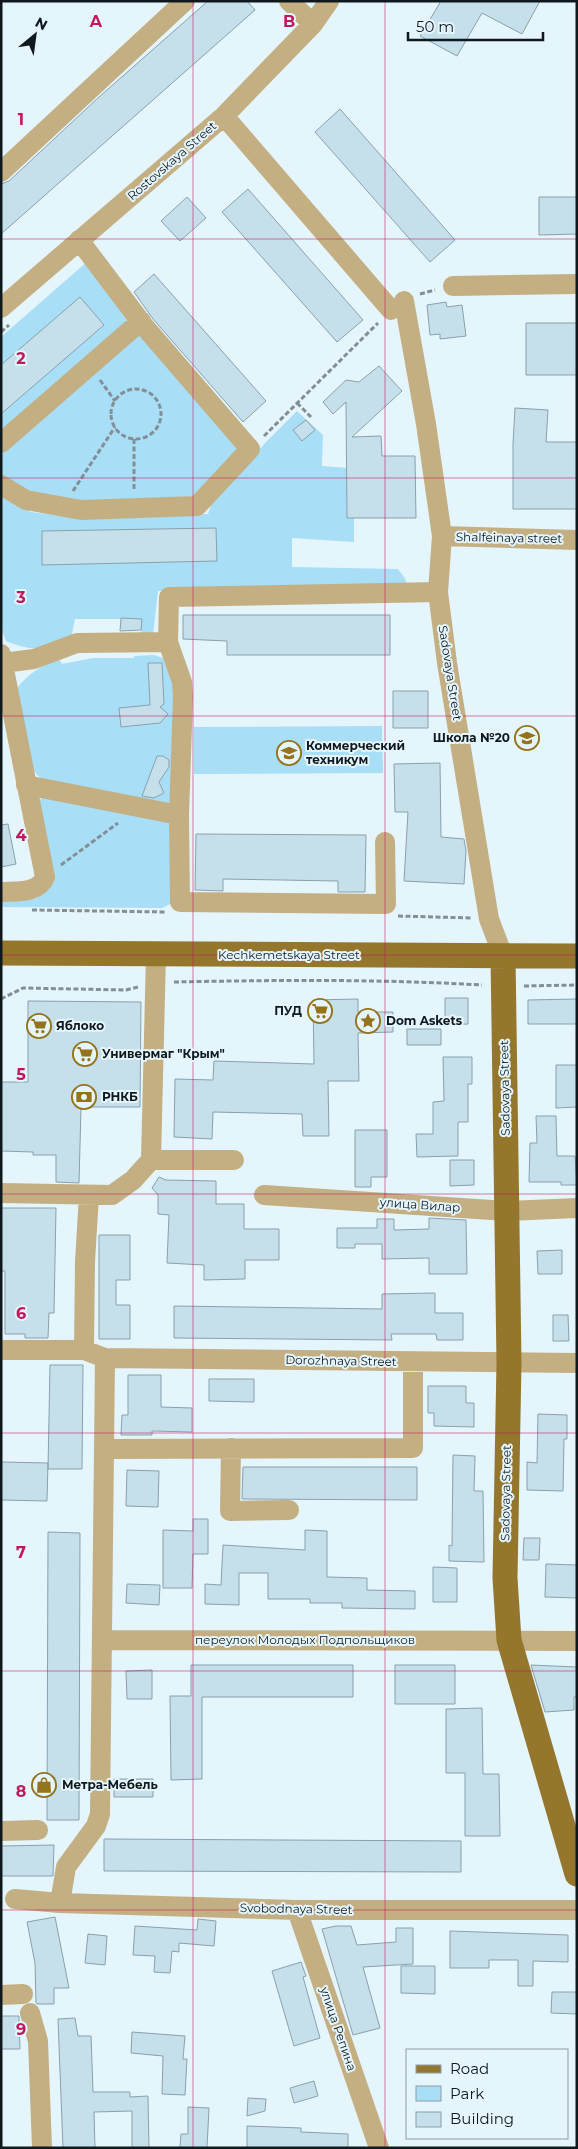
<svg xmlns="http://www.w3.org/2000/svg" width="578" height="2149" font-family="Montserrat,sans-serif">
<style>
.green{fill:#a9def7}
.building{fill:#c5dfeb;stroke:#88a1ad}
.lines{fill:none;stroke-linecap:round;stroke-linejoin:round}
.path{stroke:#828f95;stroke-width:3;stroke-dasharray:5 2.5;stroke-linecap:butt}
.minor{stroke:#c3af82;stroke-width:20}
.major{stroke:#94762d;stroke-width:25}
.grid{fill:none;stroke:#c2185b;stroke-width:1;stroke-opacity:0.55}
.labels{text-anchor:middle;stroke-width:4;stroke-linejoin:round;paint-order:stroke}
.street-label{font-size:12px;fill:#0f191d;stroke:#e5f5fc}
.poi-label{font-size:12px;font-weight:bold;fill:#0f191d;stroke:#e5f5fc;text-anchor:start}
.grid-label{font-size:16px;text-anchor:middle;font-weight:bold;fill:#c2185b;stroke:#e5f5fc;stroke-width:4;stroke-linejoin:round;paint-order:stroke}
</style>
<rect width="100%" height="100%" fill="#e5f5fc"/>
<path class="green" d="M89 260 132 321 1 438V337Z
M140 333 244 447 199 496 79 504 31 496 1 479V449Z
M297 411 323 435 322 466 347 468V518H354V542L292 538V567L398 569 404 577 409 588 158 591 153 635 141 637V619H75L71 638C42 649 36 653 6 641L1 627V496L31 512 71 517 208 514 211 505 266 442Z
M154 655 163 658 174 678 170 802 164 806 45 780 38 776 30 766 17 688C29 673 41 666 59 659L62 664 93 658H133L135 656Z
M382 726 383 773 194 774V727Z
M43 797 176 820 175 902 162 908 1 907V901L35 899 45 892 37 802Z"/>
<path class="building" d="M208 1H247L255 10 1 234V184L9 181 99 97Z
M441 1H540L522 34 482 13 457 56 420 36Z
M340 109 455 240 430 262 315 132Z
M248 189 363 320 337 342 222 212Z
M187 197 206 218 180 241 161 221Z
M539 197H577V234L539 235Z
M154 274 266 401 243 422 153 319 134 292Z
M80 297 104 325 1 414V365Z
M446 302 447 307 462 305 466 336 440 339V334L430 335 427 305Z
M526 323H577V375H526Z
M379 366 402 391 352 437 381 436 382 456H415L416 518H347L346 402 333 414 323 402 346 380 359 382Z
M515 408 548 410 546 442H577V509H513V444Z
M306 420 315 430 302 441 293 430Z
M216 528 217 561 42 565V531Z
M183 615H390V655H227V641L183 639Z
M121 618 142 619 141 630 120 631Z
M148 663H162L164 704 160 707 168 714 160 723 121 727 119 708 150 705Z
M393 691H428V728H393Z
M157 756H163L169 760V767L159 782 164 793 154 798 142 796Z
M440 763 441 837 464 839 466 851 464 884 404 881 408 812H395L394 764Z
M8 824 16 864 1 867V825Z
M196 834 366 835 365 892H338V881L223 879V891L195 890Z
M445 998H468V1024L445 1025Z
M358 999V1012H393V1032L358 1033 359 1081H328L329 1136H303L302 1114 213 1112 212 1139 174 1137 175 1079 213 1080 214 1061 314 1064 313 1000Z
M577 999V1024H528V1000Z
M28 1001 141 1002 140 1107H81L79 1183 56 1182V1155H33V1152L1 1151V1082H28Z
M407 1029H441V1045H407Z
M443 1057H472V1084H468V1122H458V1156L417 1157 416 1134H433V1102L444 1101Z
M556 1065H577V1107L556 1108Z
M536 1116H556L557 1156H575L577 1185H561V1182H529L530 1143H537Z
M355 1130H387V1177H371V1187H355Z
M450 1160H474V1185L450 1186Z
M159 1177 166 1180 216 1181V1204H244V1229H279V1260H245V1279L204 1280V1265L167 1263 169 1215 158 1214V1195L152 1188Z
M1 1208H56L54 1313H49L48 1338H25V1334H5V1271H1Z
M429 1218 466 1220 467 1274H429V1258L382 1259V1244H355V1248H337V1228H377V1219H394V1230L429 1229Z
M99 1235H130V1280H116V1305H130V1339H99Z
M562 1250V1274H538L537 1251Z
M435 1293V1313H463V1340H437L436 1334H391L392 1340 174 1338V1306L382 1309V1294Z
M553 1315H568L569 1341H553Z
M50 1365H83L82 1469H48Z
M128 1375H161V1407L192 1408V1432L152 1431V1435H121L122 1415H128Z
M209 1379H254V1402L209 1401Z
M428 1386H466V1403H474V1427L434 1426V1413H428Z
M538 1414 567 1415V1439H564L563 1491 527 1490V1462L537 1463Z
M453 1455 475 1456 474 1491H483L484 1562 449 1561V1545L452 1546Z
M1 1462 48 1463 47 1501 1 1500Z
M243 1467H417V1500L242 1499Z
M127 1470 159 1471 158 1507 126 1506Z
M193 1519H208V1554H193L192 1588H163V1530L193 1531Z
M305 1530 327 1531V1577L367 1578V1590L415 1591V1609L342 1608V1603H310V1599H268V1573H239V1605L205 1604V1584L221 1585 223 1545 305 1550Z
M48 1532 80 1533 79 1820H47Z
M524 1538H540L539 1560H523Z
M546 1564 577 1565V1598L545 1597Z
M433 1567 457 1568V1602H433Z
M127 1584 160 1585 159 1605 126 1603Z
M191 1665H353V1697H202V1779L171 1780 170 1696H191Z
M395 1665H455V1704H395Z
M531 1665 577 1667V1697H574V1710L545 1712Z
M152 1670V1699H127L126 1671Z
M482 1708 483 1774H499L500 1836H465V1773H446V1709Z
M114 1779H153V1797H114Z
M104 1839 461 1841V1872L104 1871Z
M54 1845 53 1876H1V1846Z
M55 1917 69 1988H54V2004H37L36 2003 35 1963 27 1922Z
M198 1919 216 1921 214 1946 179 1943V1952L172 1951 170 1973 154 1972 155 1956 133 1955 135 1926 197 1930Z
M336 1926H351L357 1945 396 1942V1928H413V1964L363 1967 380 2028 353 2035 322 1929Z
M450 1931 568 1935V1962L533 1961V1986H518V1960H489V1968H450Z
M88 1934 107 1936 105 1965 85 1963Z
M301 1962 306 1976 303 1977 320 2038 294 2046 272 1971Z
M401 1966H435V1994L401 1993Z
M552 1992H577V2014L551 2013Z
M1 2016H19L20 2049H1Z
M75 2018 78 2036H91L93 2092H130V2097L148 2096 149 2148H132V2111L94 2112 95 2148H63L58 2019Z
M132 2032 185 2036 183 2059H187L185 2095 162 2094 163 2056 131 2053Z
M314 2081 318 2096 294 2103 290 2088Z
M248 2098 266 2099 265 2111 247 2116Z
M188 2107 209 2108 207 2148H180L181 2134H188Z
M247 2126 301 2128V2132L348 2134V2148H247Z"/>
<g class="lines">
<path class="path" d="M420 294 435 290
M1 332 9 325
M100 380 115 401
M111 414a25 25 0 1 1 50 0a25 25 0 1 1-50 0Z
M297 403 311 417
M264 436 378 323
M134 439V490
M73 491 115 427
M61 865 118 823
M32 910 166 912
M398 916 472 918
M174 982C277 980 379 979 482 985
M524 986 577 985
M1 999 23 988 126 990 138 987"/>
<path class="minor" d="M289 1 313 24
M224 116 391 310
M1 172 185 1
M453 286 577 284
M404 301 426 424 442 536 438 592 447 663 489 919 503 956
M1 308 224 116 313 24 329 1
M1 443 141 321
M1 485 26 500 81 510 197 506 250 449 144 326 79 240
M442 536 577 540
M1 654 45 877C38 894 16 891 1 892
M3 663 34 659 77 643 168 642
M26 785 179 815
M385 842 386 904 180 902 179 815 183 696 182 682 168 642 169 597 438 592
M151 1160H234
M1 1193 112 1195 133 1180 151 1160 156 954
M264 1195 507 1211 577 1208
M1 1350H84L85 1262 89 1195
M84 1350 105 1358 577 1363
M231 1448 230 1511 289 1510
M104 1449 413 1448V1362
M102 1640 577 1641
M1 1831 38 1830
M15 1899 60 1903 297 1910H577
M60 1903 66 1867 96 1826 100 1814 105 1358
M297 1910 379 2148
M1 1995 23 1994
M30 2013 38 2041 42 2148"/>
<path class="major" d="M1 953 577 956
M503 956 509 1362 505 1578 509 1640 577 1874"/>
</g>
<path class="grid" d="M193 1V2148M385 1V2148M1 239H577M1 478H577M1 716H577M1 955H577M1 1194H577M1 1433H577M1 1671H577M1 1910H577"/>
<defs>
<symbol id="school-ring" viewBox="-11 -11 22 22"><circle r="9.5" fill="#e5f5fc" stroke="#94731b" stroke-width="1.5"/><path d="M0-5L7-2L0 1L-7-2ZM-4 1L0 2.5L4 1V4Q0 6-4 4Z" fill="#94731b"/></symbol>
<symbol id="university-ring" viewBox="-11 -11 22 22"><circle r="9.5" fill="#e5f5fc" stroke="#94731b" stroke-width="1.5"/><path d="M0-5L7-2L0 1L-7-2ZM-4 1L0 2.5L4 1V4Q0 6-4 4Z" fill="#94731b"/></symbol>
<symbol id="supermarket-ring" viewBox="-11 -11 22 22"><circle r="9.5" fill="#e5f5fc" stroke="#94731b" stroke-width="1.5"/><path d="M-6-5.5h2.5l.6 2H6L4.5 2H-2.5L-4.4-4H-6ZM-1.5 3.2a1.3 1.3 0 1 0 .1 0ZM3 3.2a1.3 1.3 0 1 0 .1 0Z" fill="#94731b"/></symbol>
<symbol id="sight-ring" viewBox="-11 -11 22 22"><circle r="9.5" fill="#e5f5fc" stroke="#94731b" stroke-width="1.5"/><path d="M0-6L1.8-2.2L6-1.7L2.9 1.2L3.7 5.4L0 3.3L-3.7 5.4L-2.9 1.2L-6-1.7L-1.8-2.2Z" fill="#94731b"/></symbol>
<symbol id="bank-ring" viewBox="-11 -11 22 22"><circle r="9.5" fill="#e5f5fc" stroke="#94731b" stroke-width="1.5"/><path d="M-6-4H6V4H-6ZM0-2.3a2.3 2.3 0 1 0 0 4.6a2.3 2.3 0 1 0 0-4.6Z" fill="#94731b"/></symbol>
<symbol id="shop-ring" viewBox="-11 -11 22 22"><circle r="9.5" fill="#e5f5fc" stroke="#94731b" stroke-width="1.5"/><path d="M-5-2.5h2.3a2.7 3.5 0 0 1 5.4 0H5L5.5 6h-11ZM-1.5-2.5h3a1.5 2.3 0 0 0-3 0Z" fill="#94731b"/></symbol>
</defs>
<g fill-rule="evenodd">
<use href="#school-ring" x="513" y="724" width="28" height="28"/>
<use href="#university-ring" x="275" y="739" width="28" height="28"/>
<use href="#supermarket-ring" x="306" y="997" width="28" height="28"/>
<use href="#sight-ring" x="354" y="1007" width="28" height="28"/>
<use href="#supermarket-ring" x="25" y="1012" width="28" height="28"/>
<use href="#supermarket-ring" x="71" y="1040" width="28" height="28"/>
<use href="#bank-ring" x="70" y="1083" width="28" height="28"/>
<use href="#shop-ring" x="30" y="1771" width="28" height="28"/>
</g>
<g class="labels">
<g class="street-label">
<text transform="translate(172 161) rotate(-41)" y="4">Rostovskaya Street</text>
<text transform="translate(509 538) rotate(1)" y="4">Shalfeinaya street</text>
<text transform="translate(450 673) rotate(81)" y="4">Sadovaya Street</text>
<text x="289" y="959">Kechkemetskaya Street</text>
<text transform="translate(505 1088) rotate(-91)" y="4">Sadovaya Street</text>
<text transform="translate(420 1205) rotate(4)" y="4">улица Вилар</text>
<text transform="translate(341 1361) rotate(1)" y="4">Dorozhnaya Street</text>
<text transform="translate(506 1493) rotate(-89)" y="4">Sadovaya Street</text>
<text x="305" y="1644">переулок Молодых Подпольщиков</text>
<text transform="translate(296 1909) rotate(1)" y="4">Svobodnaya Street</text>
<text transform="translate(338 2029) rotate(71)" y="4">улица Репина</text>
</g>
<g class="poi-label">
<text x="510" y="742" text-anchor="end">Школа №20</text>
<text x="306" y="750">Коммерческий<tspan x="306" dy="14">техникум</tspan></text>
<text x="302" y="1015" text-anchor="end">ПУД</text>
<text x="386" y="1025">Dom Askets</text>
<text x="56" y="1030">Яблоко</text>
<text x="102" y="1058">Универмаг "Крым"</text>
<text x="102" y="1101">РНКБ</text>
<text x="62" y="1789">Метра-Мебель</text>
</g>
</g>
<g class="grid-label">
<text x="96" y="27">A</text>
<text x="289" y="27">B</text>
<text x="21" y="125">1</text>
<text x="21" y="364">2</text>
<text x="21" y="603">3</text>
<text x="21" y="841">4</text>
<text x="21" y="1080">5</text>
<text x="21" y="1319">6</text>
<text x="21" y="1558">7</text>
<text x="21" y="1797">8</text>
<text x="21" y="2035">9</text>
</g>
<rect width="578" height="2149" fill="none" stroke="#0f191d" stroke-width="5"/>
<rect x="406" y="2049" width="162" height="90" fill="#e5f5fc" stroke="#8f9da3"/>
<rect x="416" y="2065" width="25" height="8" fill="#94762d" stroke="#8f9da3"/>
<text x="450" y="2074" font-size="15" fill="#0f191d">Road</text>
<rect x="416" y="2086" width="25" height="15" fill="#a9def7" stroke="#8f9da3"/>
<text x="450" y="2099" font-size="15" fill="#0f191d">Park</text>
<rect x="416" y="2112" width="25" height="15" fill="#c5dfeb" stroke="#8f9da3"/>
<text x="450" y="2124" font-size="15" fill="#0f191d">Building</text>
<g transform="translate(35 35) rotate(29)" stroke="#e5f5fc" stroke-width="4" paint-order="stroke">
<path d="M0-4L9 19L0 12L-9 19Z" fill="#0f191d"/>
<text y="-8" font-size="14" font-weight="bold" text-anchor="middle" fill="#0f191d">N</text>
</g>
<path d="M408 32v8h135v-8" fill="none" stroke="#0f191d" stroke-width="2.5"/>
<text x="416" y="32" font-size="15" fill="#0f191d" stroke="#e5f5fc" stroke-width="4" paint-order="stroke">50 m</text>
</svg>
